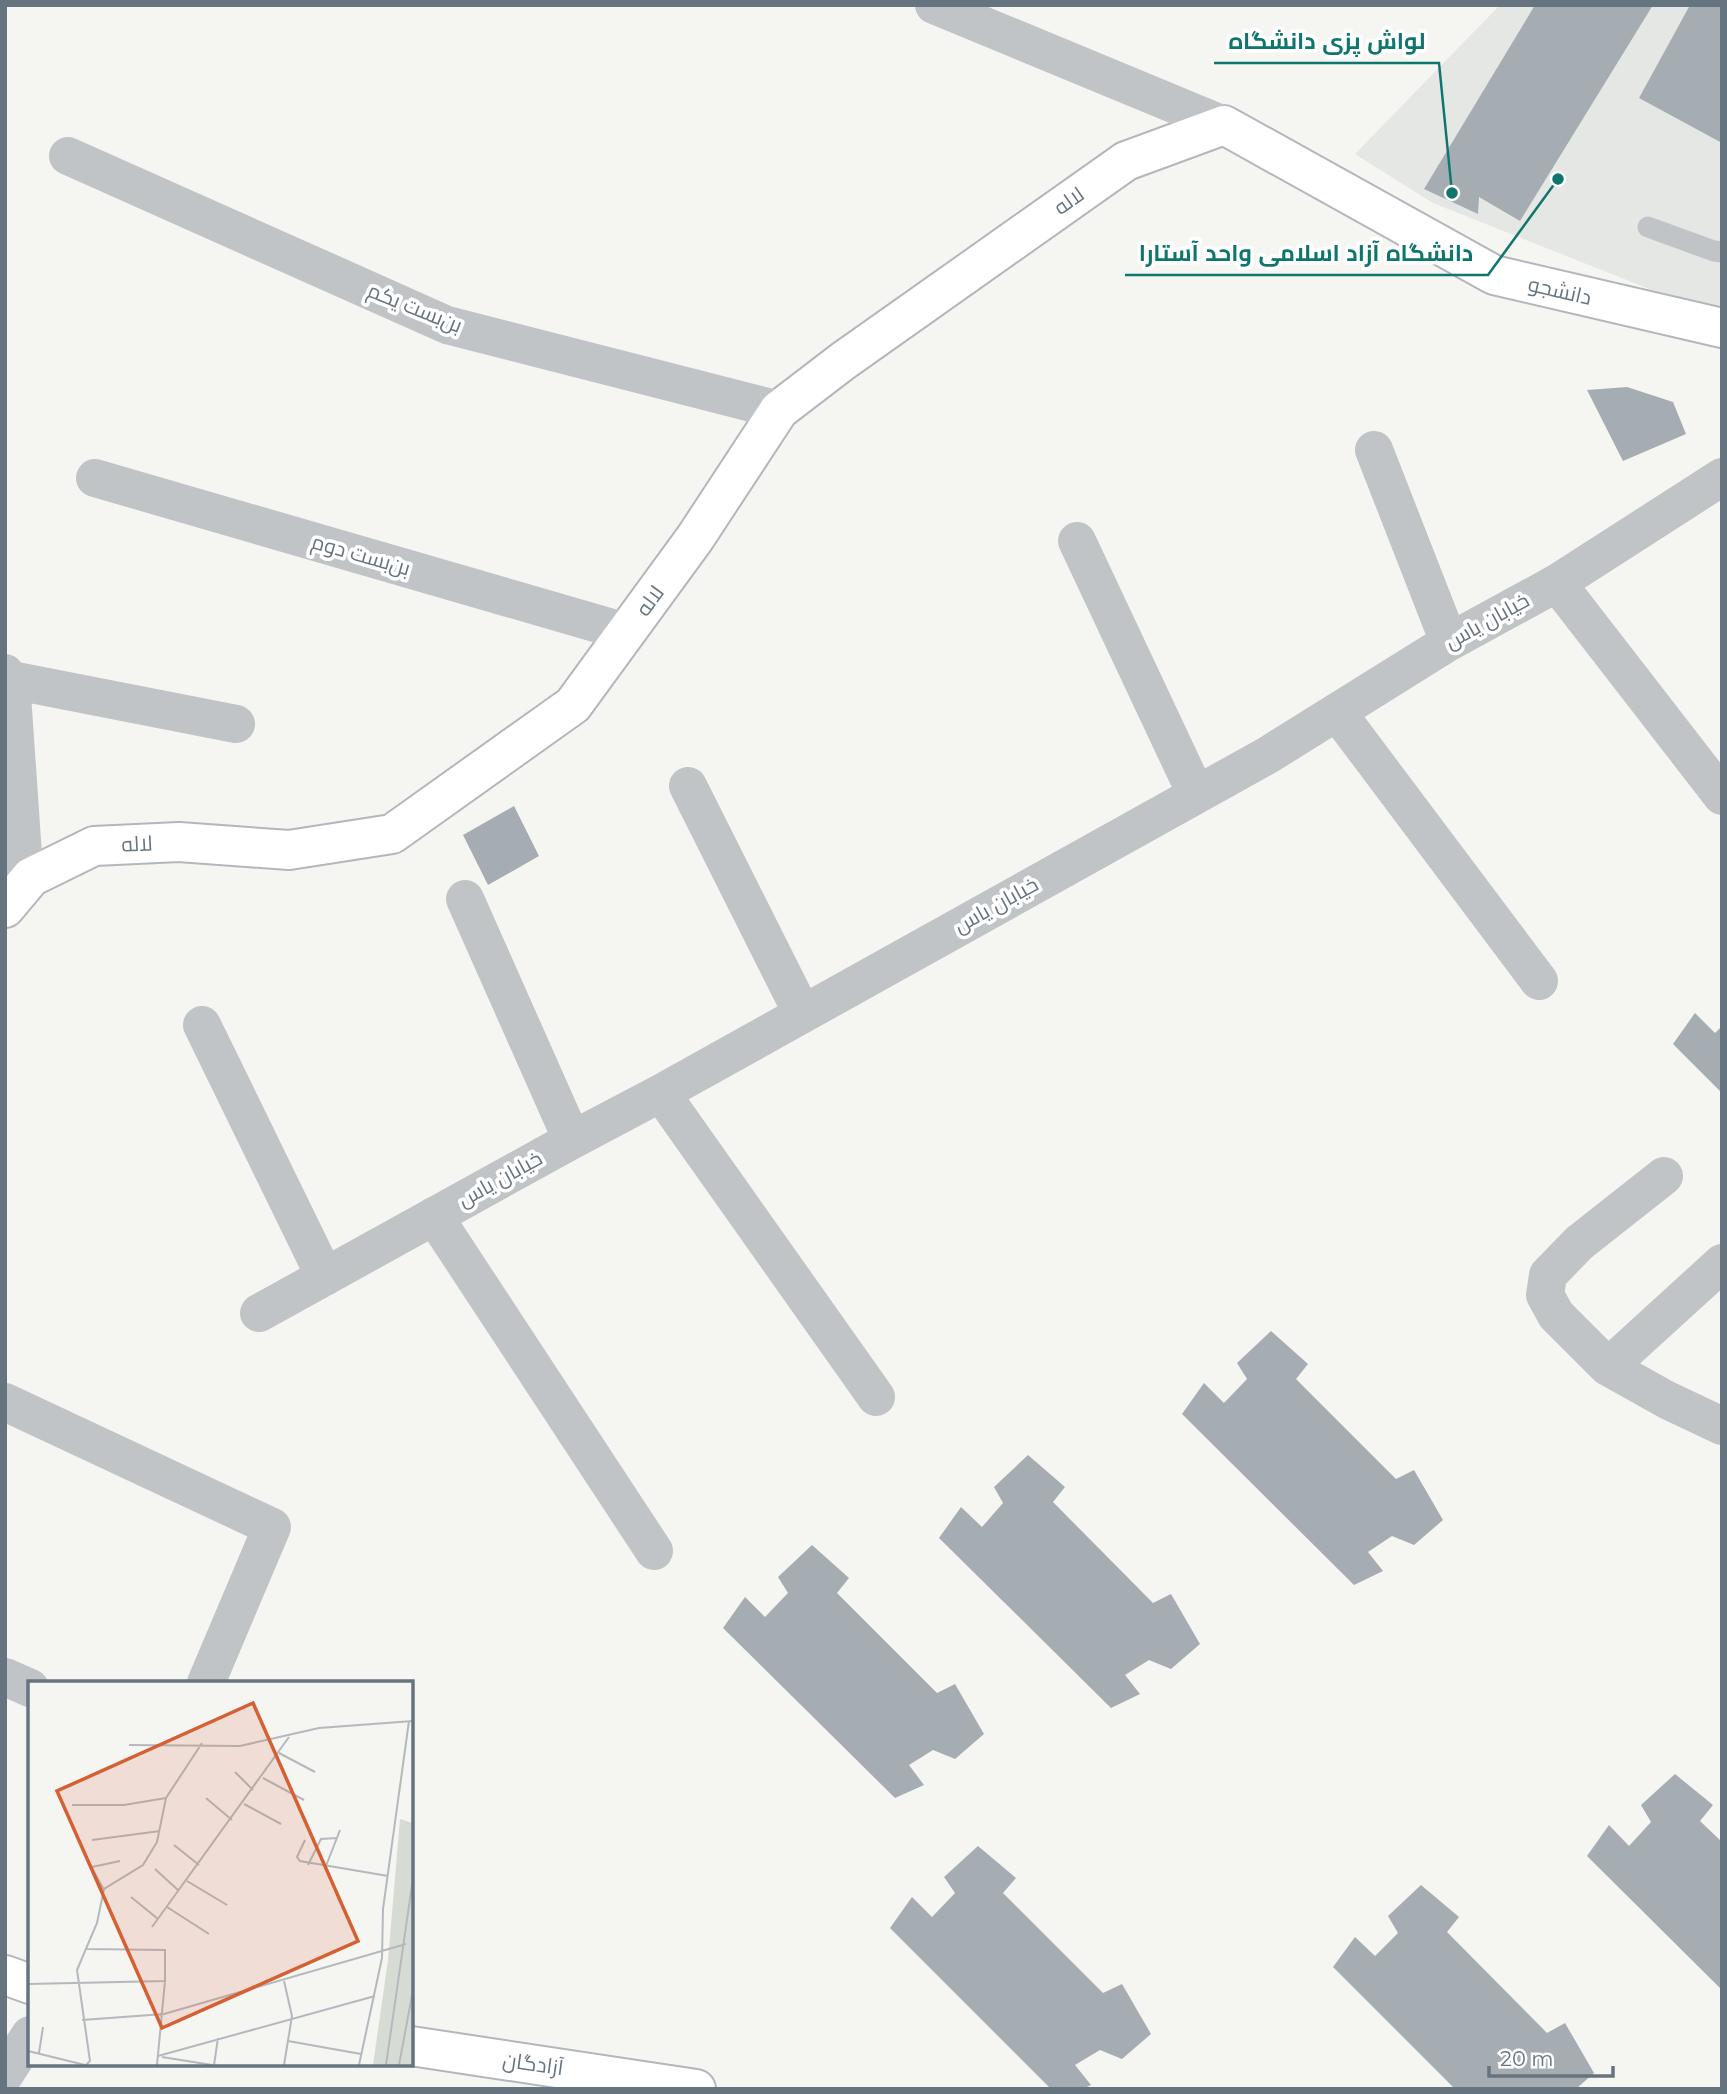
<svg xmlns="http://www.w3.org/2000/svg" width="1727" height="2094" font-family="Montserrat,Cairo,sans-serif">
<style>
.built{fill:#e5e7e5}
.building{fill:#a6adb2}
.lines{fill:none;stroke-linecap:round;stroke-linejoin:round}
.secondary-casing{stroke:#b3b7bb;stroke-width:42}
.lane{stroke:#c0c4c7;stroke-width:21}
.street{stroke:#c0c4c7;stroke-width:38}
.secondary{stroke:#fff;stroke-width:38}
.labels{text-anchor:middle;stroke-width:7;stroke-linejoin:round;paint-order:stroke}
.street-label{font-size:21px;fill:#667480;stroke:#fff}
.inset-road{fill:none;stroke:#b3b9bd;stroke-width:2}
.view{fill:#d46033;fill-opacity:0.15;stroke:#d46033;stroke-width:3.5}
.inset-edge{fill:none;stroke:#667480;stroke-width:3.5}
.leader{fill:none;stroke:#0f766e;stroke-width:2.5}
.callout-dot{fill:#0f766e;stroke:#fff;stroke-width:2.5}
.callout-label{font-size:23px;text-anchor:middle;font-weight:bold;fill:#0f766e;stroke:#fff;stroke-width:7;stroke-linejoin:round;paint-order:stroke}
</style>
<rect width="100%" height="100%" fill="#f5f5f2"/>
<path class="built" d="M1500 5H1722V311L1662 294 1433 203 1355 154Z"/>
<path class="building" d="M1535 5H1653L1520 221 1479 197 1478 214 1424 189Z
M1690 5H1722V143L1639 98Z
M1627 387 1673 402 1686 434 1623 461 1587 390Z
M514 806 539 856 488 885 463 835Z
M1695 1013 1715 1033 1722 1026V1093L1673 1044Z
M1271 1331 1308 1364 1296 1379 1396 1479 1414 1470 1443 1520 1414 1545 1392 1536 1368 1552 1383 1571 1354 1585 1182 1414 1204 1383 1224 1403 1247 1379 1237 1363Z
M1028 1455 1065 1487 1053 1502 1153 1603 1171 1594 1200 1644 1171 1669 1149 1660 1125 1675 1140 1694 1111 1708 939 1538 961 1507 982 1527 1003 1503 994 1487Z
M812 1545 849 1578 837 1593 937 1693 955 1684 984 1734 955 1759 933 1750 909 1765 924 1785 895 1798 723 1628 745 1597 765 1617 788 1593 778 1577Z
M1675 1774 1713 1805 1700 1821 1722 1842V1990L1587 1856 1609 1825 1629 1846 1651 1822 1641 1805Z
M978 1846 1016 1878 1003 1893 1103 1993 1122 1984 1151 2034 1122 2059 1100 2050 1075 2065 1091 2085 1083 2089H1051L890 1928 912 1897 932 1917 955 1893 944 1877Z
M1421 1885 1459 1917 1447 1932 1547 2033 1565 2023 1594 2073 1576 2089H1455L1333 1967 1355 1937 1375 1956 1398 1933 1388 1916Z"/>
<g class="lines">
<defs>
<path id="secondary" d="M5 908 31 877 94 846 179 842 289 850 392 834 573 705 695 538 779 410 843 361 1126 161 1224 125 1494 275 1722 328
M5 1975 30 1984
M411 2046 696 2089"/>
</defs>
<use href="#secondary" class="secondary-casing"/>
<path class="lane" d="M1648 227 1714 251 1722 252"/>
<path class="street" d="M934 5 1224 125
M68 156 447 325 779 410
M1374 450 1449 642
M95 478 626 632
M1077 541 1196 794
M1557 583 1722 796
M5 673 11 680 25 884
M11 680 236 724
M1337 712 1539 981
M688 786 802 1013
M465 899 572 1140
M202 1025 325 1277
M661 1093 876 1397
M1664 1176 1579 1243 1548 1275 1545 1295 1556 1315 1608 1367 1667 1400 1722 1426
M434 1216 654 1551
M259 1313 572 1140 661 1093 1268 755 1449 642 1557 583 1722 477
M1608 1367 1722 1263
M5 1402 272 1527 206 1683
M5 1677 30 1688
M5 2074 30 2035"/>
<use href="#secondary" class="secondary"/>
</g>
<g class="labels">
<g class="street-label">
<text transform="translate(1069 201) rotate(-35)" y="7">لاله</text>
<text transform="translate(1560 291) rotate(13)" y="7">دانشجو</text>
<text transform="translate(415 308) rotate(22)" y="7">بن‌بست یکم</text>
<text transform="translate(361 555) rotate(16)" y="7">بن‌بست دوم</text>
<text transform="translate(650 601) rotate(-54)" y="7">لاله</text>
<text transform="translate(1487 621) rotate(-29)" y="7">خیابان یاس</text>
<text transform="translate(137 844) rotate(-3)" y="7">لاله</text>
<text transform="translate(996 905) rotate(-29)" y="7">خیابان یاس</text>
<text transform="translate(500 1179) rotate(-29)" y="7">خیابان یاس</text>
<text transform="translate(533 2064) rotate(8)" y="7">آزادگان</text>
</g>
</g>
<g transform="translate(28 1681)">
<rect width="385" height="385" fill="#f5f5f2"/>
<path d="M372 138 385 142V384H345L360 279Z" fill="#d6dcd3"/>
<path class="inset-road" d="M101 64 212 65 291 47 385 40M251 72 287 91M207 91 225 109M235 97 276 119M178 117 204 139M216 123 253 143M44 124H96L138 117M64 159 132 150M277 159 269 176 272 180 360 195M146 164 171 184M58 176 76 209M280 184 293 158 309 157M298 185 312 149M64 186 92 180M127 188 151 210M159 200 199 224M103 216 130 238M139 226 181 253M124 246 261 56M256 300 264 335 256 384M0 303 137 300V269L59 268M54 339 136 333 378 263M260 360 333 373M0 370 57 384M11 372 15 346M130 375 347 315M134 376 184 384M58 384 62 380 49 289 69 242 76 208 115 184 129 161 138 117 174 62M129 384 137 300M186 384 190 357M331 384 354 277 355 228 381 40M358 384 385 197M371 384 385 309"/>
<path class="view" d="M225 22 330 260 134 347 29 110Z"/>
<rect width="385" height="385" class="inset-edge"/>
</g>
<path class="leader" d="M1452 193L1439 63H1214M1558 179L1488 275H1125"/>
<g class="callout-dot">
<circle cx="1452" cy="193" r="7"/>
<circle cx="1558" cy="179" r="7"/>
</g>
<g class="callout-label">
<text x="1327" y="49">لواش پزی دانشگاه</text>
<text x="1306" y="261">دانشگاه آزاد اسلامی واحد آستارا</text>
</g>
<rect width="1727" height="2094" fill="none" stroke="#667480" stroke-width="14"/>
<path d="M1489 2066v10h124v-10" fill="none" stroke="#667480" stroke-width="3.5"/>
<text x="1500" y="2066" font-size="21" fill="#667480" stroke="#ffffff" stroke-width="5" paint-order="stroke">20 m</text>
</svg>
